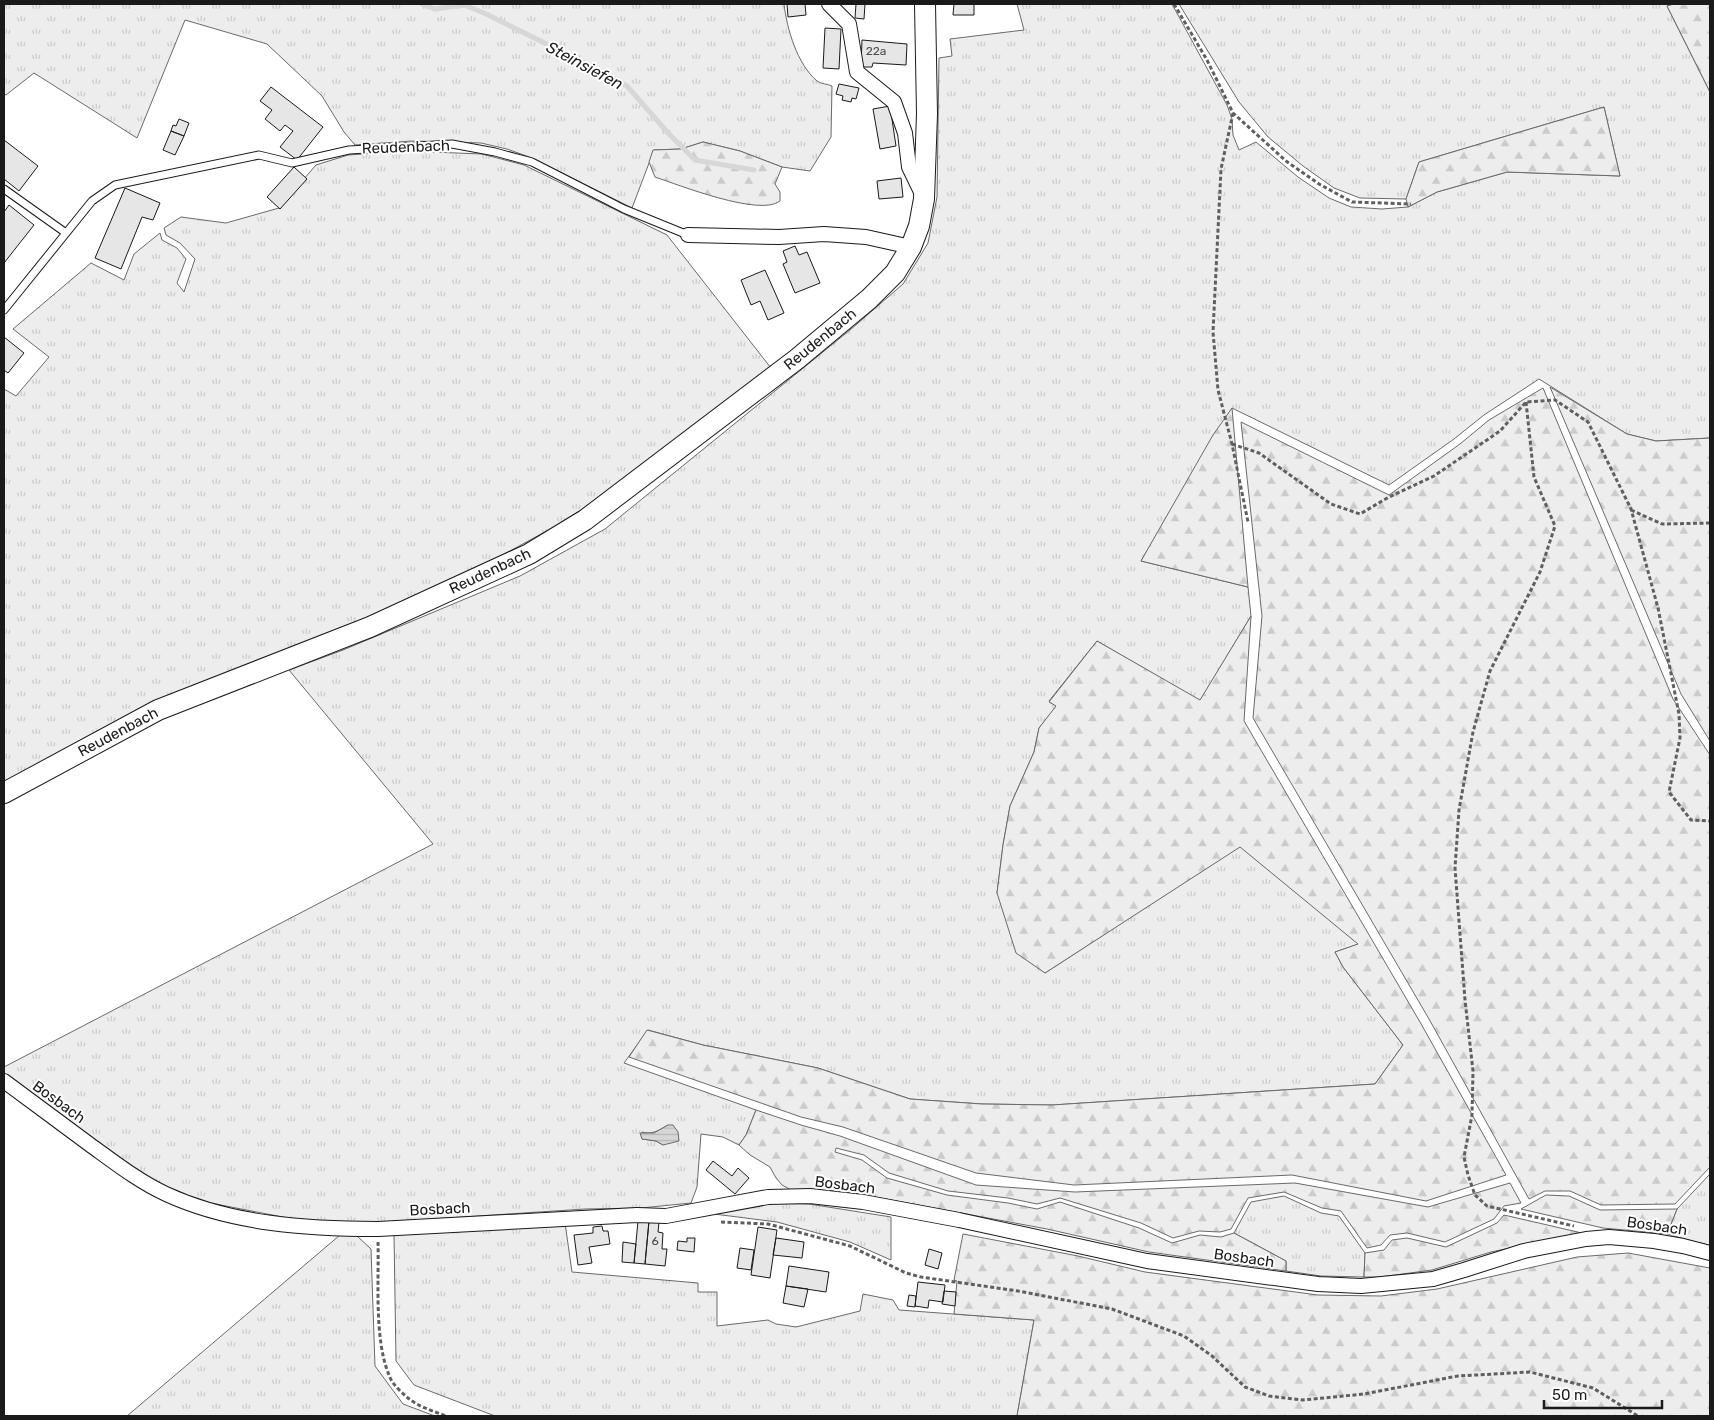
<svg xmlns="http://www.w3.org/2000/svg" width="1714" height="1420" font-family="Rubik,sans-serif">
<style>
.grass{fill:url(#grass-tufts);stroke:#6a6a6a;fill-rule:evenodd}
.forest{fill:url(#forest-firs);stroke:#6a6a6a}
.water{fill:url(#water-rules);stroke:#6a6a6a}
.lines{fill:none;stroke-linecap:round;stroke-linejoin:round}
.stream{stroke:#d7d7d7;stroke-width:5}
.building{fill:#e6e6e6;stroke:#1a1a1a}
.lane-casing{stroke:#1a1a1a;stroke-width:9}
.street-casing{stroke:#1a1a1a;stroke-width:16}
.secondary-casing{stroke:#1a1a1a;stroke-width:22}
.path{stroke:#5f5f5f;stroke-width:3;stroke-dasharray:4 2.5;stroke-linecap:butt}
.lane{stroke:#fff;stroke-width:7}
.street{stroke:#fff;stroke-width:14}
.secondary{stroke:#fff;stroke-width:20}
.labels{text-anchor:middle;stroke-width:4;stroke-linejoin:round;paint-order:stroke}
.number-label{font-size:12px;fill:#4d4d4d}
.street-label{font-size:15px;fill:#1a1a1a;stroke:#fff}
.water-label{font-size:16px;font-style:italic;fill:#1a1a1a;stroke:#fff}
</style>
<defs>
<pattern id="grass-tufts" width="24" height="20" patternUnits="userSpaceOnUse" patternTransform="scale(1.25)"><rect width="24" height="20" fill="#ededed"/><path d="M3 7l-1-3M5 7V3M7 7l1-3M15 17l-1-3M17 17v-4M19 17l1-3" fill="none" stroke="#cbcbcb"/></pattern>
<pattern id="forest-firs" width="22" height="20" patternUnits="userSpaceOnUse" patternTransform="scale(1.25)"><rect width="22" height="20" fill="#ededed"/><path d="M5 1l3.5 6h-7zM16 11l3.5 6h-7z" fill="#cbcbcb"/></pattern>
<pattern id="water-rules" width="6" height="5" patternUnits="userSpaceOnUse" patternTransform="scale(1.25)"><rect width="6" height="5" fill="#d7d7d7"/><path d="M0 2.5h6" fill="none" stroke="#b8b8b8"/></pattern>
</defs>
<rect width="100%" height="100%" fill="#fff"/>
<path class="grass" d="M4 4H784C787 29 797 64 817 81 821 84 828 84 832 86L831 137 810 171 782 167 740 151 703 142 681 149 654 150 632 208 532 158 507 149 481 143 412 141 355 145 344 132 322 96 267 44 185 20 137 138 34 73 6 95 4 94Z
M1017 4H1172L1227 105 1232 119 1233 135 1239 150 1256 142 1298 177 1329 198 1351 207 1382 209 1408 207 1437 192 1507 172 1620 176 1604 107 1419 162 1406 199 1360 198 1334 188 1303 166 1268 137 1239 102 1179 4H1674L1667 6 1710 92V438L1656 441 1627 434 1539 379 1484 415 1454 439 1389 485 1232 408 1141 561 1248 587 1251 616 1200 701 1097 641 1049 701 1057 706 1039 728 1034 752 1010 806 1003 845 997 893 1045 973 1240 846 1359 944 1335 952 1343 967 1403 1045 1375 1084 1052 1105 982 1104 910 1099 818 1068 703 1045 648 1030 624 1063 756 1110 746 1135 739 1145 723 1137 701 1134 697 1187 691 1203 641 1208 585 1209 356 1224 298 1220 200 1201 168 1188 132 1169 4 1078V1067L433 844 289 670 343 650 520 576 605 529 850 330 903 284 928 243 937 197 939 58 952 56 950 39 1024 30ZM668 1125 663 1145 656 1141 642 1139V1132C653 1135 659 1130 668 1125Z
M406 151 482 154 524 165 667 235 771 368 638 474 554 527 464 576 4 784V389L16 396 49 357 13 329 91 263 124 280 134 254 160 233 162 240 177 248 186 259 177 283 184 292 195 259 180 243 166 235 164 228 181 217 226 223 279 208 316 165 348 155Z
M1710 1174V1246L1667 1234 1677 1209Z
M1284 1196 1321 1213 1339 1216 1365 1253 1364 1277 1321 1276 1286 1271V1261L1234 1233 1251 1202Z
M770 1203 809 1204 891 1217V1260L850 1242 777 1222 706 1213Z
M565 1223 572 1272 698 1283V1292H717V1326L768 1320 776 1324 796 1327 860 1311 863 1294 893 1300 899 1310 1034 1320 1017 1416H495L414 1385 396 1361 394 1234Z
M340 1235H356L371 1249 375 1366 403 1404 435 1416H127Z"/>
<path class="forest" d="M1674 4H1710V92L1667 6Z
M1604 107 1620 176 1507 172 1437 192 1408 207 1406 199 1419 162Z
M703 142 740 151 782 167 775 184 780 192V201C760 217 679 185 655 177L649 162 653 150 681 149Z
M1550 387 1627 434 1656 441 1710 438V741L1681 694Z
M1543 388 1673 699 1710 755V1167L1675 1204 1601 1205 1570 1191H1545L1529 1199 1429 1019 1253 718 1262 616 1241 422 1389 495 1460 444 1489 420Z
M1232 408 1248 587 1141 561 1213 435Z
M1251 616 1244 721 1420 1022 1506 1175 1426 1201 1292 1175 1074 1185 976 1173 843 1127 801 1117 629 1057 647 1030 703 1045 818 1068 910 1099 982 1104 1052 1105 1375 1084 1403 1045 1343 967 1335 952 1358 944 1240 847 1045 973 1016 953 997 893 1003 845 1010 806 1034 752 1039 728 1056 706 1049 702 1097 641 1200 700Z
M756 1110 801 1125 840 1136 976 1185 1075 1192 1295 1183 1428 1207 1510 1183 1521 1203 1504 1206 1494 1219 1445 1242 1407 1233 1390 1235 1381 1245 1367 1248 1341 1211 1322 1208 1284 1192 1248 1198 1231 1229 1220 1232 1199 1231 1173 1238 1141 1223 1060 1198 1037 1204 1008 1198 948 1191 889 1173 864 1155 836 1148 835 1152 862 1160 887 1178 947 1195 1008 1203 1037 1209 1060 1202 1139 1228 1172 1243 1200 1235 1221 1237 1234 1233 1286 1261V1271L1149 1252 1047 1229 843 1191H793L782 1185 776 1178 770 1167 750 1155 739 1145 746 1135Z
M1546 1195 1569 1196 1600 1210 1677 1209 1667 1234 1603 1228 1521 1209Z
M1504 1215 1582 1233 1491 1252 1432 1270 1380 1277H1364L1365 1253 1384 1250 1392 1240 1407 1238 1446 1247 1497 1223Z
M963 1234 1078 1256 1145 1272 1318 1295 1381 1296 1437 1289 1577 1257 1628 1253 1710 1268V1416H1017L1034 1320 954 1314 957 1281 954 1280Z"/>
<path class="water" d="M668 1125H673L678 1132 679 1141 663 1145 656 1141 642 1139 640 1133H654Z"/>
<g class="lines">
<path class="stream" d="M422 4 435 9 464 5 484 13 583 62 627 86 669 134 695 160 754 170"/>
</g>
<path class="building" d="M787 4H805L806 15 788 17Z
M856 4H865L864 19 855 18Z
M954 4H974V15H953Z
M825 28 841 29 839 69 823 68Z
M862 40 907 44 906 65 873 63 872 67H861Z
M839 84 859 88 856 99 852 98 851 102 842 100 843 96 836 94Z
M271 87 323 127 297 160 280 147 293 131 285 125 280 131 265 119 272 110 260 101Z
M890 106 896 146 880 149 873 109Z
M179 119 189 123 184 136 171 131 173 125 176 126Z
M171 131 184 136 175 155 163 150Z
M4 140 38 166 19 191 4 179Z
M294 167 307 179 280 209 267 197Z
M901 178 903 197 879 199 877 181Z
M125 188 160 203 153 220 142 217 121 269 95 258Z
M9 205 34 225 4 263V212Z
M795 246 799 255 807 252 820 283 795 293 783 264 787 262 783 251Z
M765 270 784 313 768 320 760 301 751 305 741 280Z
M4 337 24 353 8 373 4 370Z
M713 1161 732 1176 738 1168 749 1178 735 1194 706 1170Z
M638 1221H649L645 1264 634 1263Z
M649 1221 659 1222 658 1232 663 1233 662 1249H667L665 1266 645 1264Z
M602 1226 603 1231H608L610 1244 589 1247 592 1263 578 1265 574 1235 593 1233V1227Z
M758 1227 777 1230 770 1278 751 1275Z
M687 1238H695L694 1252 677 1250 678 1241 687 1242Z
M776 1238 804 1242 802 1258 773 1255Z
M623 1242 636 1244 634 1263 622 1262Z
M740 1248 754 1250 751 1270 737 1268Z
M929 1249 942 1253 938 1269 925 1265Z
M789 1266 829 1272 826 1292 786 1286Z
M918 1282 945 1285 943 1302 929 1300 928 1308 915 1306Z
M786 1286 808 1289 804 1307 783 1303Z
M944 1291 956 1292 955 1306 942 1304Z
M909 1295 916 1296 915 1307 907 1306Z"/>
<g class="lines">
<defs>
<path id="lane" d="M4 189 66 233
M4 310 92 201 115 185 259 155 292 163 349 150 452 144 495 152 532 162 624 209 688 235"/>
<path id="street" d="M829 4 849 24 857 72 894 102 905 133 909 167 923 196
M688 235 779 237 824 234 866 237 911 247
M4 1081C32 1102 61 1123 89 1144 114 1162 138 1181 166 1194 231 1224 307 1229 378 1229L637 1215 666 1216 768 1197 810 1196 863 1202 959 1220 1147 1261 1318 1284 1361 1286 1433 1279 1464 1270 1524 1251 1586 1239 1609 1237 1654 1241 1683 1246 1710 1253"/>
<path id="secondary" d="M4 793 158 710 370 627 529 554 585 520 797 359 869 299 895 273 911 247 919 226 924 199 927 114 925 4"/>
</defs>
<use href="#lane" class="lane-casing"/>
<use href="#street" class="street-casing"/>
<use href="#secondary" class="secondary-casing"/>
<path class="path" d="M1174 4 1207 60 1233 113 1286 161 1319 184 1352 202 1411 204
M1233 113 1221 169 1213 332 1218 390 1232 444 1248 522
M1526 402 1534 477 1555 526 1540 572 1490 671 1473 732 1459 810 1455 868 1465 1000 1473 1071 1472 1115 1464 1157 1468 1175 1475 1195 1487 1206 1574 1226
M1232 444 1259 453 1331 504 1360 514 1389 497 1434 476 1500 431 1526 402 1555 400 1588 422 1631 509 1658 608 1679 714 1680 738 1669 792 1691 820 1710 821
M1631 510 1662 524 1710 523
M721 1222 768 1224 850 1246 906 1273 921 1277 1018 1291 1112 1309 1184 1336 1212 1356 1245 1387 1269 1396 1303 1400 1364 1394 1458 1376 1530 1372 1593 1388 1638 1416
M378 1242C379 1281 374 1339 389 1375 392 1384 401 1392 408 1398 419 1407 433 1411 446 1416"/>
<use href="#lane" class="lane"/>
<use href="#street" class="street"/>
<use href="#secondary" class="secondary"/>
</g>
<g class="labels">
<g class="number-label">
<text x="876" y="55">22a</text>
<text x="655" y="1245">6</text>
</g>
<g class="street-label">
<text transform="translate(406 147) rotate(-2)" y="5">Reudenbach</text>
<text transform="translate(820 339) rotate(-39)" y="5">Reudenbach</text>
<text transform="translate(490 571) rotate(-25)" y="5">Reudenbach</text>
<text transform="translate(118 732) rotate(-28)" y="5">Reudenbach</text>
<text transform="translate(59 1102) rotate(36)" y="5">Bosbach</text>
<text transform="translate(845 1185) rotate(7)" y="5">Bosbach</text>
<text transform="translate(440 1209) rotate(-3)" y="5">Bosbach</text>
<text transform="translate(1657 1226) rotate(8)" y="5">Bosbach</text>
<text transform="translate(1244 1258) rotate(8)" y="5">Bosbach</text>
</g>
<g class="water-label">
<text transform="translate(585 65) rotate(28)" y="6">Steinsiefen</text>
</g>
</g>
<rect width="1714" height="1420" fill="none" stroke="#1a1a1a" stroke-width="10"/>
<path d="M1544 1400v8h118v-8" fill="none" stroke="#1a1a1a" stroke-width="2.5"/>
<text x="1552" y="1400" font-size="15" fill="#1a1a1a" stroke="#ffffff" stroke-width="4" paint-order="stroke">50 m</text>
</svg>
